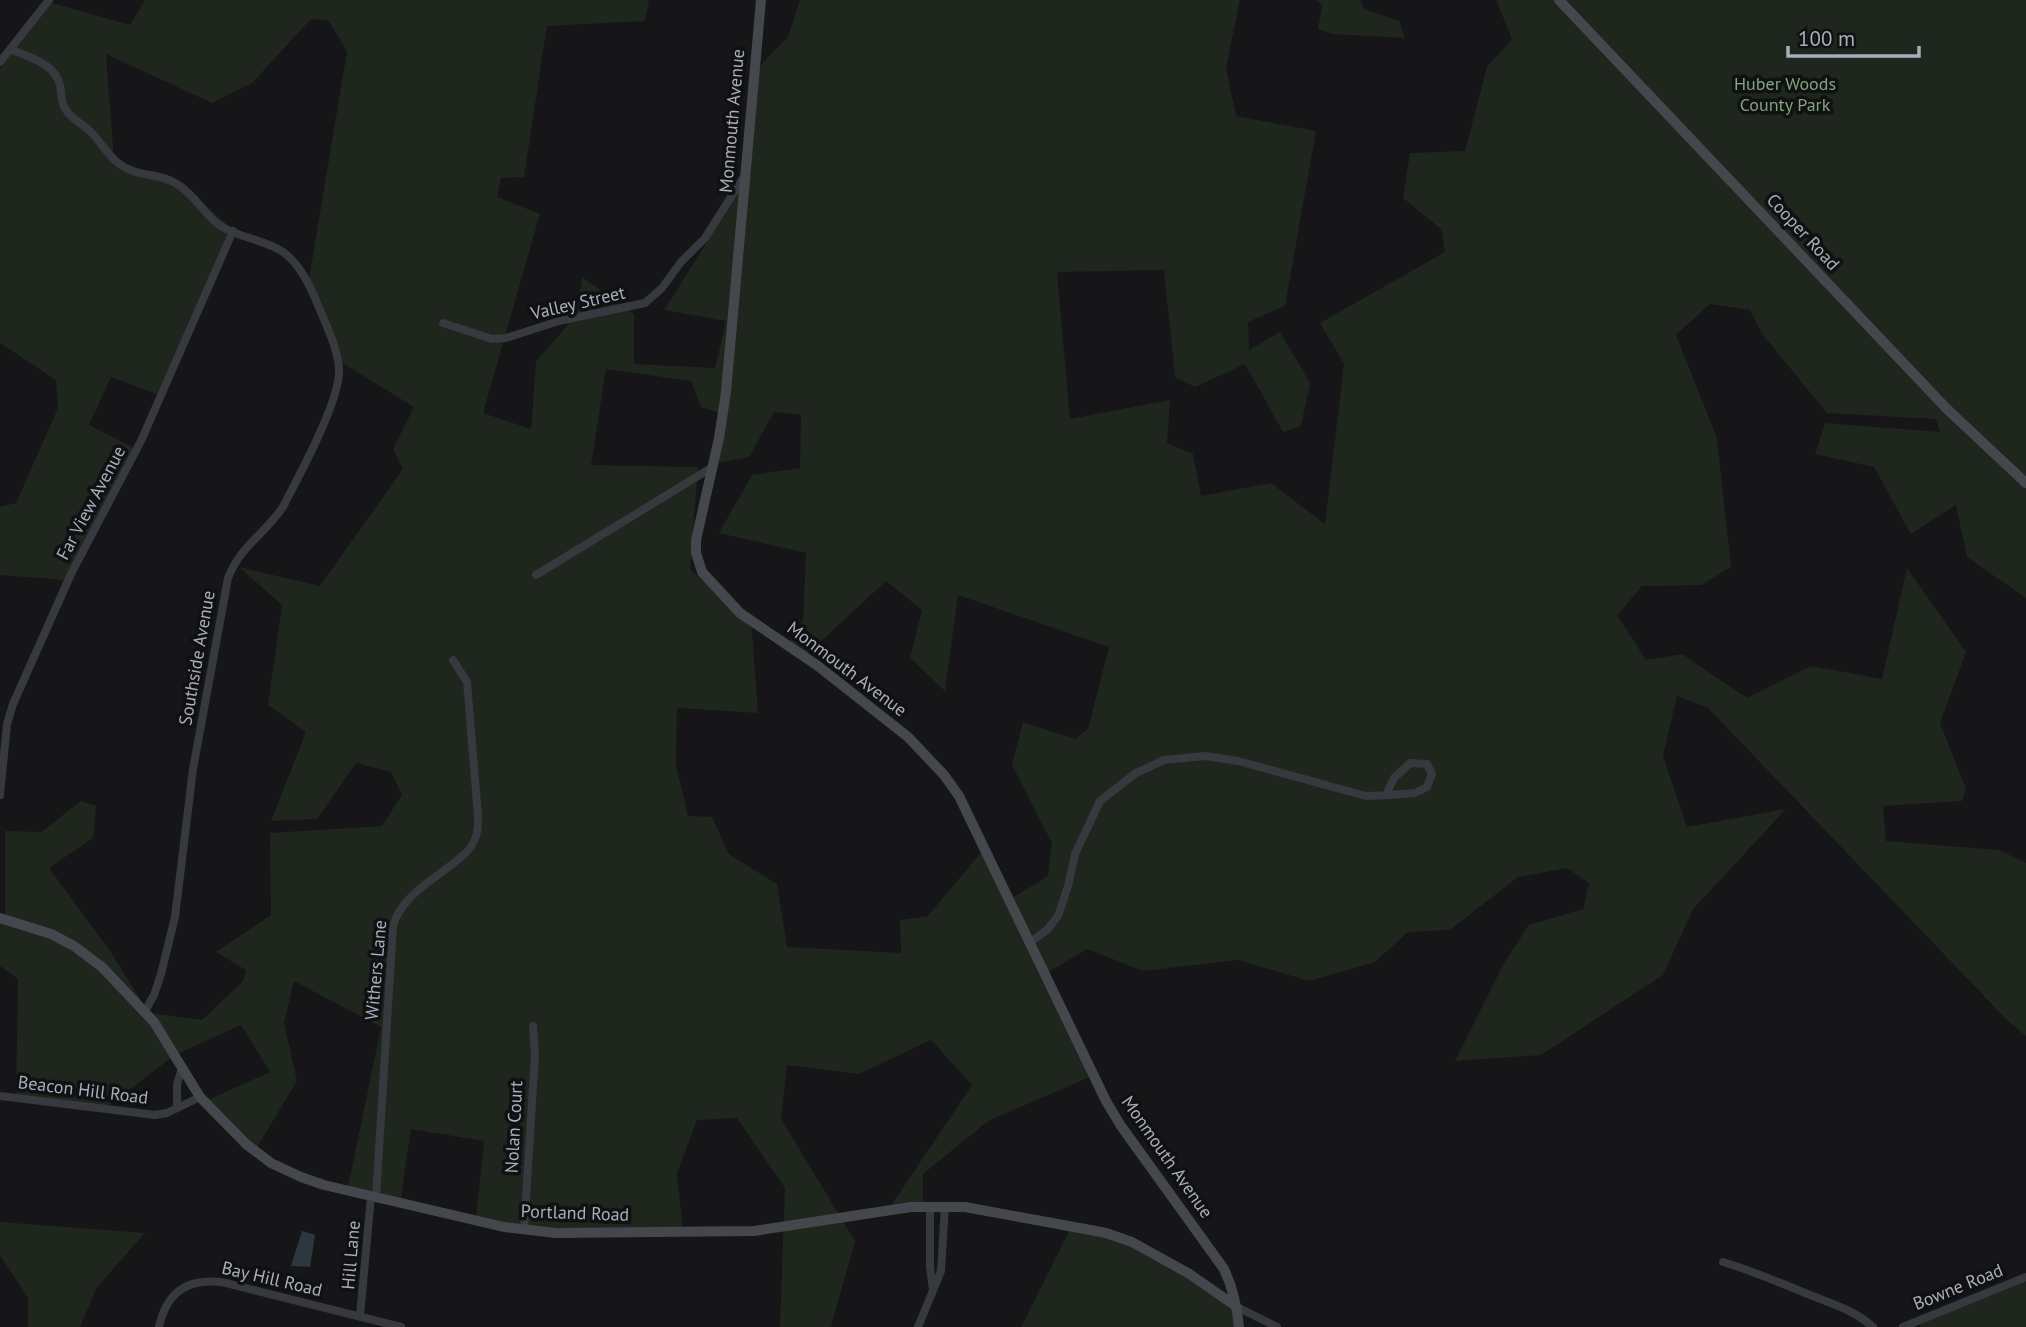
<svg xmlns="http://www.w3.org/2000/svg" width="2026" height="1327" font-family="'PT Sans',sans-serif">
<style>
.green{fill:#1e261d;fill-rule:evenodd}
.water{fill:#2b383d}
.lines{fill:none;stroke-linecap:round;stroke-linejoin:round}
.street{stroke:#36393d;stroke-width:8}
.secondary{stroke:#44484d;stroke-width:10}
.labels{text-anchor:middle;stroke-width:7;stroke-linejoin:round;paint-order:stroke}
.park-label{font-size:18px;fill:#81a57c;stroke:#111113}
.street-label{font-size:18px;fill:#a7afb9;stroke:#111113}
</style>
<rect width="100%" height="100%" fill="#161618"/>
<path class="green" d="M145 0H649L645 21 547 26 524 177 501 178 497 197 540 214 483 413 531 429 536 361 575 317 582 277 634 314V364L715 368 726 321 664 310 743 185 752 74 788 37 800 0H1240L1226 68 1236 116 1316 131 1285 306 1248 322 1249 350 1280 332 1310 383 1301 426 1283 432 1245 364 1195 387 1175 377 1164 270 1057 272 1070 419 1170 400 1167 443 1193 454 1201 496 1271 483 1325 524 1344 364 1320 323 1445 252 1441 229 1403 198 1410 153 1465 151 1487 67 1512 39 1496 0H2026V598L1967 557 1956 505 1911 534 1874 467 1815 454 1825 423 1940 432 1936 419 1827 413 1763 335 1750 310 1710 304 1676 335 1717 438 1731 567 1701 585 1642 586 1617 615 1646 660 1682 654 1747 698 1811 666 1882 679 1907 568 1966 652 1940 723 1966 789 1962 801 1883 806 1886 841 1999 850 2026 863V1036L2006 1019 1708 708 1677 696 1663 756 1687 827 1786 809 1693 909 1663 975 1541 1055 1455 1061 1504 963 1529 925 1583 909 1589 883 1567 868 1518 877 1450 930 1408 932 1375 962 1309 981 1238 960 1143 971 1087 949 1045 974 1092 1076 988 1121 923 1174V1205L888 1210 972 1085 931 1040 859 1074 787 1065 781 1119 855 1241 831 1327H780L785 1188 737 1118 697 1120 677 1173 683 1231 535 1234 476 1219 484 1141 411 1129 400 1204 347 1192 381 1027 294 981 284 1023 297 1081 253 1154 204 1102 270 1072 241 1025 175 1055 104 1109 16 1096 18 979 0 966V919H5V831L41 832 81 801 96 806 93 838 49 868 110 951 149 1013 202 1020 243 981 246 970 216 952 271 915 270 833 382 826 402 795 391 772 356 763 317 819 271 821 306 732 268 705 282 605 239 567 320 586 403 469 393 449 414 407 339 361 308 285 347 52 329 21 311 19 252 83 212 103 106 54 114 160 184 186 230 227 159 395 111 377 89 425 134 448 67 580 0 575V507L16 503 58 408 56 380 0 343V70L14 44 45 1 130 25ZM606 369 691 381 701 407 720 413 712 464 749 457 774 412 801 415 800 468 752 475 719 533 806 553 803 620 787 646 804 657 886 581 922 610 910 658 945 691 958 595 1109 647 1088 729 1075 739 1023 722 1012 765 1052 843 1048 876 1009 900 984 849 928 916 900 920 901 953 787 947 777 884 729 854 712 817 688 816 676 765 677 708 758 713 751 618 690 570 698 467 591 465Z
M1316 0H1360L1364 9 1399 21 1405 38 1332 34 1318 29 1322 5Z
M0 1222 145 1233 97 1287 80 1327H28V1298L0 1255Z
M1073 1223 1141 1243 1234 1307 1236 1327H1021Z
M2026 1274V1327H1920L1921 1317Z"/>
<path class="water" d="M302 1231 315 1235 310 1267 291 1266Z"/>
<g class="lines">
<path class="street" d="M10 49C28 57 55 63 60 85 62 94 60 102 66 110 72 119 82 124 90 131 100 141 107 154 118 163 137 178 159 172 177 184 196 196 204 214 219 225 238 238 264 239 283 252 300 264 310 286 318 305 326 325 338 348 339 370 340 402 298 477 283 507 264 535 241 545 228 578L193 769 175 917 161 974 154 995 145 1011
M0 62 49 0
M443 323 492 339 506 338 559 321 645 303 662 288 681 262 705 238 745 175
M536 575 711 468
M0 795 7 724 13 704 71 574 141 441 233 231
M1029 943 1047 930 1058 916 1068 886 1075 854 1100 801 1136 773 1164 760 1205 756 1238 761 1366 796 1390 795 1415 793 1427 787 1432 774 1427 764 1410 763 1394 778 1386 795
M0 1096 155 1115 167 1113 200 1097
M177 1106V1084L182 1068
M376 1197 393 926C401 897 431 881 454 863 461 857 469 852 473 843 478 835 478 826 478 816L467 682 453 660
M930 1207V1268L933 1290
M524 1230 535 1055 533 1026
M1723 1262C1753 1271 1781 1283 1810 1295 1833 1304 1854 1310 1873 1327
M1237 1307 1277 1327
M360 1316 371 1196
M159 1327C167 1290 190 1277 226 1283L401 1327
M918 1327 941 1271 945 1207
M1903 1327 2026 1277"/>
<path class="secondary" d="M761 0 726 392 719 438 696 540V553L702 572 740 613 818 666 908 737 944 775 959 796 1106 1101 1121 1126 1224 1269C1233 1288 1237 1306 1239 1327
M1559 0 1947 409 2026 483
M0 918 51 934 74 946 102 967 154 1022 200 1097 246 1144 271 1163 301 1177 324 1185 504 1227 556 1233 754 1231 911 1207H965L1085 1229 1106 1233 1132 1242 1188 1273 1237 1307"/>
</g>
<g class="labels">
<g class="park-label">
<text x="1785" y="90">Huber Woods<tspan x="1785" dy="21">County Park</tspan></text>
</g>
<g class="street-label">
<text transform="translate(732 121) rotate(-85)" y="6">Monmouth Avenue</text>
<text transform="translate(1803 232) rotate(47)" y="6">Cooper Road</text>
<text transform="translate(578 303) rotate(-13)" y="6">Valley Street</text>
<text transform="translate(91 503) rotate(-62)" y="6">Far View Avenue</text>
<text transform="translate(197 658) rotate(-80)" y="6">Southside Avenue</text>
<text transform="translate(847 669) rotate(37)" y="6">Monmouth Avenue</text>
<text transform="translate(376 970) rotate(-85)" y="6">Withers Lane</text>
<text transform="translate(83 1090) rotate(7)" y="6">Beacon Hill Road</text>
<text transform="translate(514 1127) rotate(-87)" y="6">Nolan Court</text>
<text transform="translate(1167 1157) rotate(55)" y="6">Monmouth Avenue</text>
<text transform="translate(575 1213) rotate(2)" y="6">Portland Road</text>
<text transform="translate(351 1255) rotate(-85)" y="6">Hill Lane</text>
<text transform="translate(272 1279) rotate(13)" y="6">Bay Hill Road</text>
<text transform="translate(1958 1287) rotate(-22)" y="6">Bowne Road</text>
</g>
</g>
<path d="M1788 46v10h131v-10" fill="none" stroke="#a7afb9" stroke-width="3.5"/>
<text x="1798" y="46" font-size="21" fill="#a7afb9" stroke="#111113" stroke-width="5" paint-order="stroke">100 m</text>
</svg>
